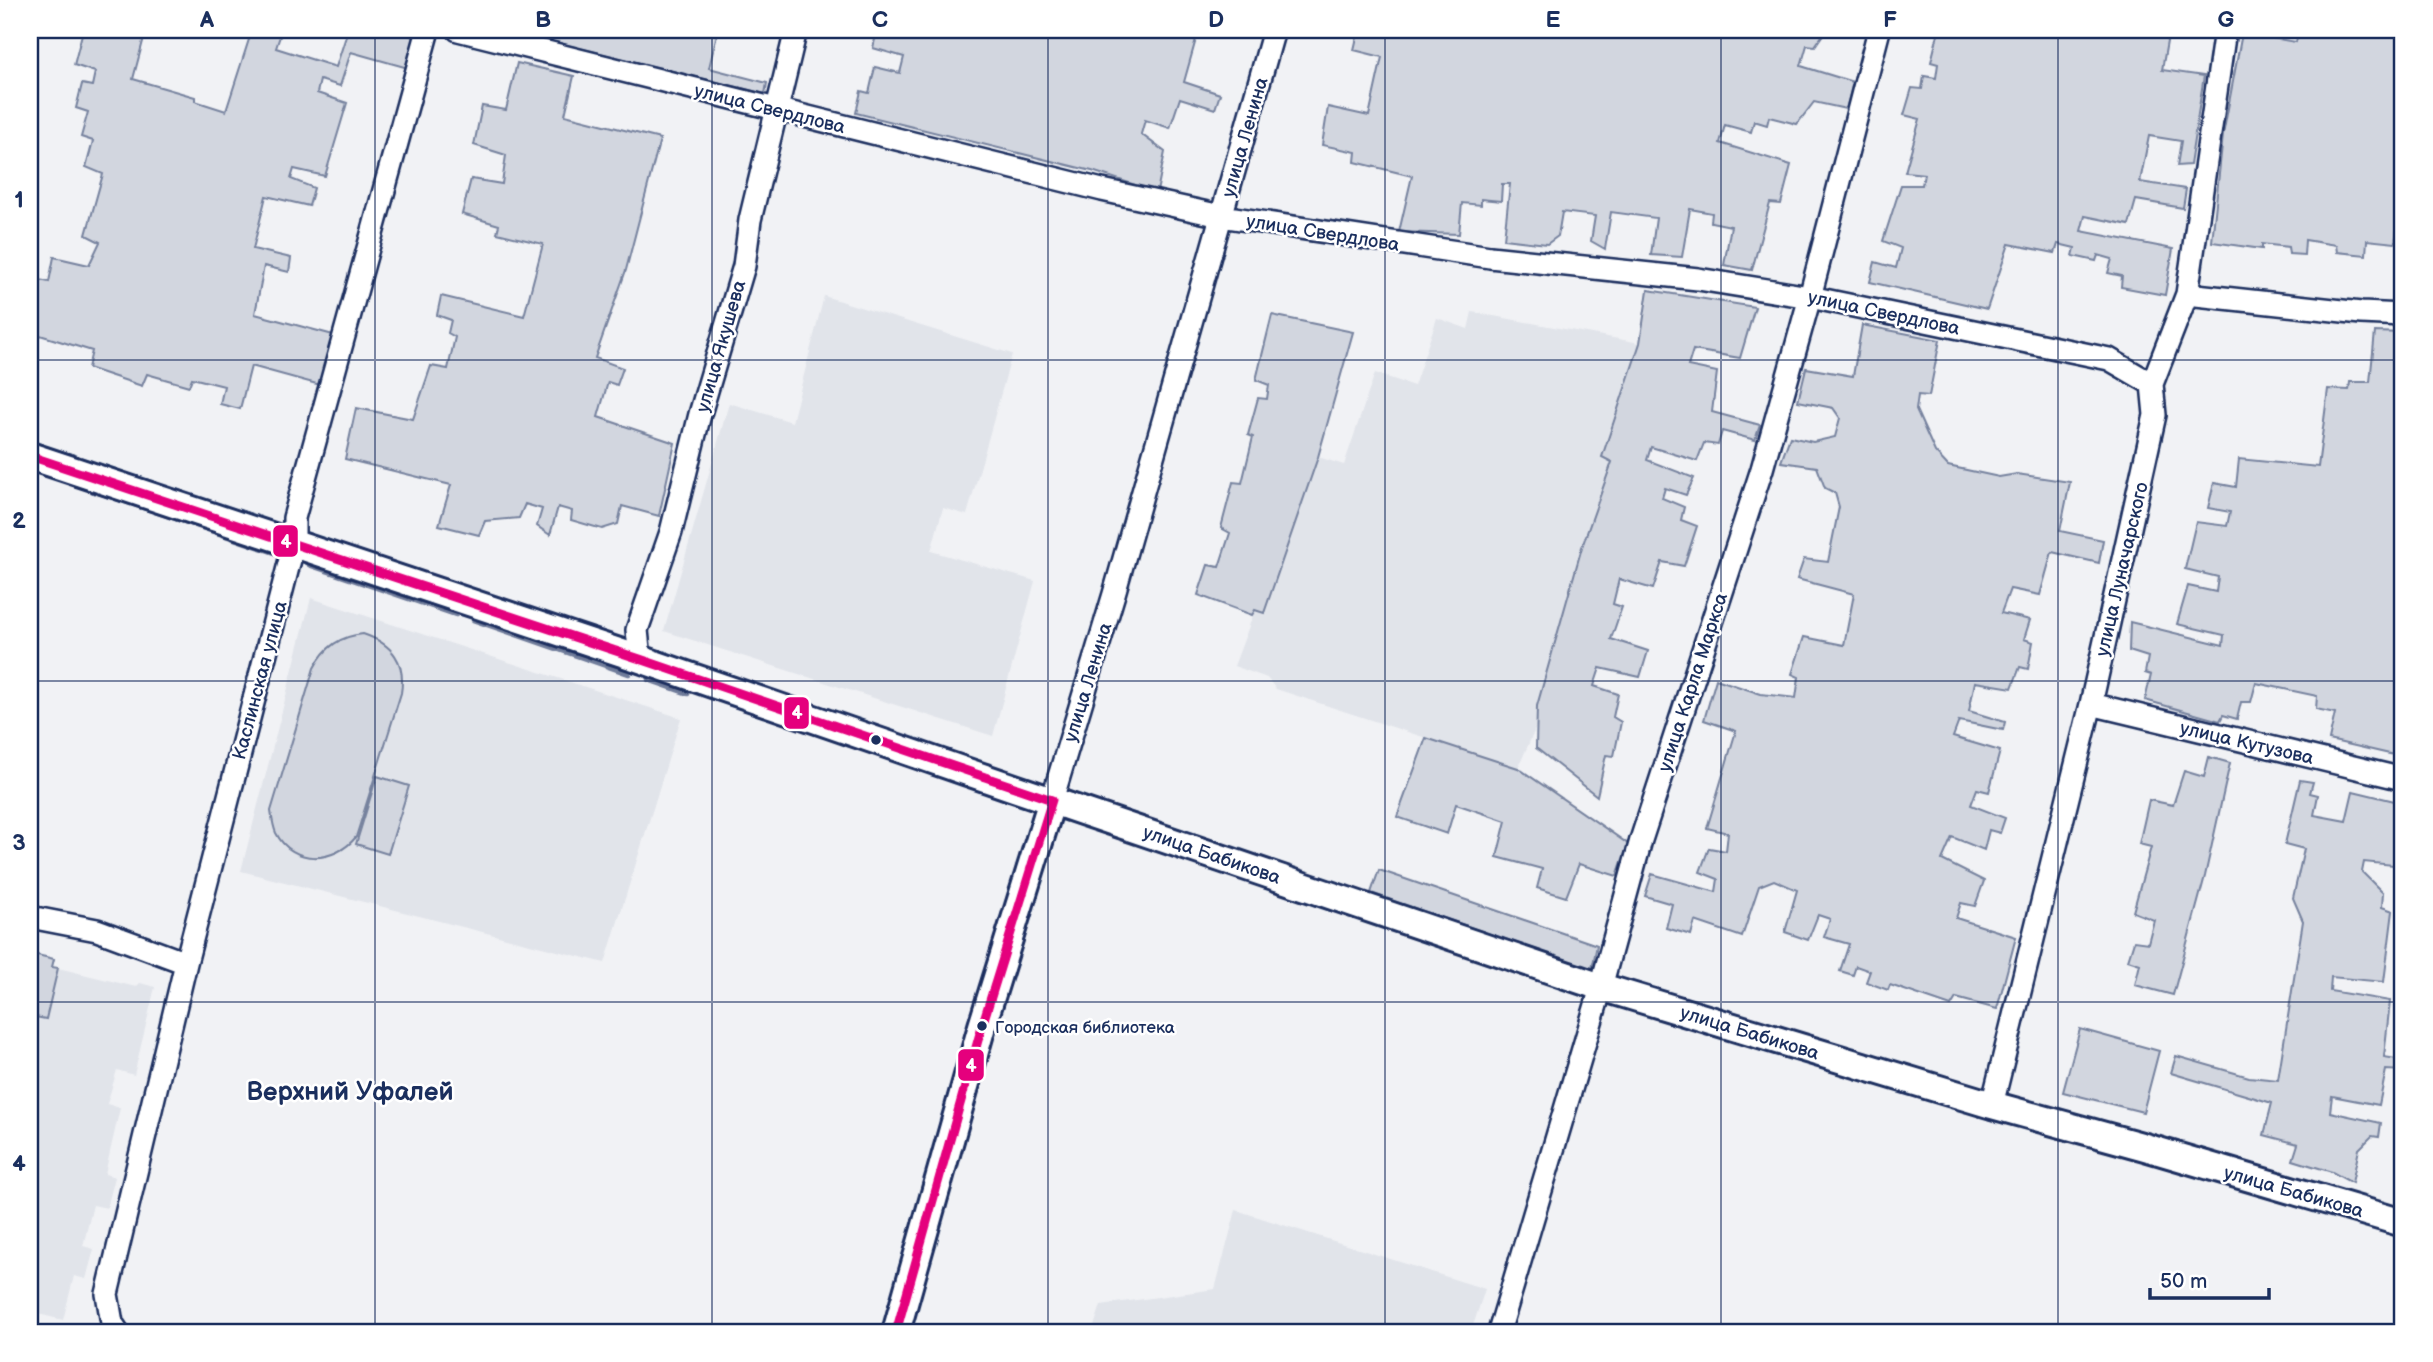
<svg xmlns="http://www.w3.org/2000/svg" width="2433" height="1362" font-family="'Balsamiq Sans',sans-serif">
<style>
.built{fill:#e1e4ea}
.green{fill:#d2d6df;stroke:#76829e;stroke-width:2}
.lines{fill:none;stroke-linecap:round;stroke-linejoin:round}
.stream{stroke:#707c9a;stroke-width:4.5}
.minor-casing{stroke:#1b2f5e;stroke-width:26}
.major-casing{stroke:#1b2f5e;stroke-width:32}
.minor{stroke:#fff;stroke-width:21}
.major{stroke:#fff;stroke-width:26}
.bus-1-casing{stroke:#fff;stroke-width:14}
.bus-1{stroke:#e5007d;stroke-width:9}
.grid{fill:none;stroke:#1b2f5e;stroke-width:2;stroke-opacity:0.55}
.bus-dot{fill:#1b2f5e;stroke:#fff;stroke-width:2.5}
.labels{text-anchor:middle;stroke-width:5;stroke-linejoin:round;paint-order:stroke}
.bus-label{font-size:17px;fill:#1b2f5e;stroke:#fff;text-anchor:start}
.street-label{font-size:19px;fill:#1b2f5e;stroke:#fff}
.district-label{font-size:26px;font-weight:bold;fill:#1b2f5e;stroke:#fff}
.line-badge{stroke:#fff;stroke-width:2.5}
.badge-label{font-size:19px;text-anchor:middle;font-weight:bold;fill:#fff}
.neatline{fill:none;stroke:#1b2f5e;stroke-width:2.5}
.grid-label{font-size:23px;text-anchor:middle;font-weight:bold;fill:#1b2f5e}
</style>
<rect width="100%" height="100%" fill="#f1f2f5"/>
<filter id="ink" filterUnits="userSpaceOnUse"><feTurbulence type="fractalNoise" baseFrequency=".0143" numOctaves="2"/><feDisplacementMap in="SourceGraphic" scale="14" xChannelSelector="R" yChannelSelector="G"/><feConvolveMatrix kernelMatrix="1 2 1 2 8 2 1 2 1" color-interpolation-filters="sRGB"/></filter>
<g filter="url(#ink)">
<path class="built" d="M824 296 1012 354 967 515 943 508 931 551 1035 581 993 736 664 631 729 403 792 422Z
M1472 312 1640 343 1602 456 1612 461 1582 547 1537 706V725L1518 768 1276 689 1267 678 1234 666 1255 610 1264 612 1318 457 1344 465 1375 373 1414 386 1437 318 1468 329Z
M311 598 681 718 605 963 241 871Z
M58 968 136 987 140 983 155 987 134 1075 117 1070 107 1104 120 1108 105 1174 115 1177 107 1208 93 1205 83 1246 94 1249 86 1279 74 1276 63 1320 30 1312V1016L46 1019Z
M1236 1210 1485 1289 1471 1332H1092L1101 1305 1215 1289Z"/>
<path class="green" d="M83 30H146L133 79 195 97V101L226 111 252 30H282L276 48 336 67 348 30H392L415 37 408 68 351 52 340 86 320 80 317 93 347 103 325 176 294 169 291 179 314 188 309 206 266 196 253 249 291 258 289 272 264 266 255 314 337 336 324 386 251 366 240 409 220 404 224 386 192 378 189 386 147 374 142 386 88 368 92 351 30 332V278L49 282 54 257 89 265 100 242 86 235 103 174 86 167 93 141 81 137 88 112 76 108 82 84 92 86 95 72 74 65Z
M506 30H718L709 68 767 83 765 94Z
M877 30H1193L1198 32 1184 82 1220 94 1215 109 1180 98 1170 128 1145 120 1141 134 1165 152 1157 192 1092 171 856 113 861 91 869 93 875 67 900 73 904 57 873 48Z
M1378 30H1826L1815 46 1807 45 1801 66 1853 82 1846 109 1814 102 1797 124 1769 117 1767 125 1754 121 1751 132 1725 125 1720 143 1791 165 1781 204 1770 203 1752 270 1724 265 1731 226 1711 222 1712 213 1690 209 1682 257 1651 255 1656 218 1611 212 1605 249 1591 241 1595 216 1562 212 1558 236 1547 244 1504 239 1510 184H1502L1501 201 1481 199V205L1462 203 1459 234 1399 232 1412 176 1355 162 1356 152 1322 145 1328 107 1369 116 1382 57 1354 50 1358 33 1376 36Z
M1939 30H2169L2162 70 2204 76 2190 165 2177 166 2181 141 2149 136 2140 182 2186 189 2183 208 2136 200 2129 225 2085 216 2081 231 2173 249 2165 295 2121 287 2122 276 2108 273 2112 259 2098 255 2096 261 2073 256 2075 248 2058 244 2055 253 2009 244 1987 309 1870 282 1875 262 1896 268 1901 248 1883 241 1901 185H1922L1924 174 1905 172 1920 119 1904 115 1912 88 1922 89 1924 76 1936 78 1938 64 1931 62Z
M2299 30H2403V188L2395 243 2367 240 2366 255 2337 252 2336 245 2305 240 2304 255 2289 254 2288 247 2262 244V249L2212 242 2223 135 2242 33 2296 42Z
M517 63 574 76 565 115 660 139 626 270 595 358 623 368 617 385 608 382 598 417 675 443 659 516 622 506 618 524 602 529 571 520 572 511 558 507 550 535 537 526 542 509 525 504 519 518 485 521 479 535 439 525 451 485 345 459 356 408 413 419 431 366 448 369 455 337 448 333 451 320 437 315 441 296 524 316 543 244 497 233 499 225 462 214 471 179 502 184 506 155 474 145 482 106 506 110Z
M1648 290 1755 307 1740 358 1693 350 1688 366 1717 372 1712 412 1760 425 1755 440 1722 431 1718 445 1704 443 1697 461 1651 447 1647 460 1694 478 1686 495 1665 488 1662 498 1684 507 1681 520 1697 526 1684 566 1662 562 1653 589 1619 579 1613 604 1622 607 1611 639 1648 651 1640 677 1600 668 1594 686 1618 694 1613 717 1621 722 1614 756 1606 755 1597 796 1536 748 1537 706 1582 547 1612 462 1602 457 1640 343Z
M1272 315 1353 332 1318 457 1264 613 1255 610 1252 615 1198 595 1208 565 1219 567 1230 533 1221 528 1233 482 1242 483 1253 437 1248 435 1258 398 1267 399 1269 385 1256 380Z
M1862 325 1940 340 1929 396 1918 395 1916 410 1935 452 1948 466 1999 477 2017 474 2070 482 2060 531 2103 540 2099 563 2052 552 2040 595 2010 589 2001 613 2030 620 2024 639 2033 642 2028 669 2020 667 2012 688 1975 682 1969 711 2005 722 2003 730 1959 721 1953 737 2000 751 1989 792 1977 789 1971 805 2005 818 2000 833 1989 830 1984 850 1952 837 1942 860 1984 881 1975 906 1961 903 1956 918 2016 937 1997 1009 1956 998 1951 1006 1890 985 1888 990 1866 982 1870 971 1856 966 1853 975 1840 971 1849 944 1824 937 1830 919 1818 915 1808 940 1785 932 1797 890 1774 880 1759 886 1742 937 1695 921 1691 935 1666 928 1672 904 1645 896 1652 874 1716 892 1718 879 1700 872 1709 848 1726 851 1728 833 1707 828 1736 731 1704 720 1716 679 1761 694 1796 698 1799 677 1792 674 1804 637 1844 645 1854 594 1797 579 1804 559 1828 562 1839 507 1835 493 1825 488 1817 467 1781 462 1790 437 1813 442 1835 437 1840 418 1833 408 1798 401 1806 368 1853 376Z
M2375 332 2403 333V581H2397L2396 593 2403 595V616L2397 615 2396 623 2403 625V742L2397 741 2394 755 2329 740 2335 713 2316 709 2317 696 2256 683 2251 702H2241L2237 719 2223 715 2220 721 2145 700 2151 675 2145 673 2148 657 2129 651 2130 622 2223 645 2224 635 2177 624 2188 586 2216 592 2218 577 2185 569 2196 522 2227 526 2230 512 2208 508 2214 483 2236 487 2239 459 2318 467 2328 389 2349 390 2350 382H2370Z
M363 634C393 644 406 662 401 693L356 837C335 863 293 866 276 833 273 826 272 818 271 811L314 668C325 647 340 636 363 634Z
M1426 738 1518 768 1628 844 1617 876 1579 864 1566 897 1537 888 1542 869 1497 857 1506 821 1456 804 1447 834 1397 817Z
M2209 757 2230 763 2205 876 2173 995 2135 985 2140 964 2128 960 2134 941 2148 943 2154 920 2133 912 2151 847 2139 844 2149 800 2173 805 2184 771 2204 777Z
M377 776 409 786 388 854 356 844Z
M2300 780 2313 782 2310 793 2318 795 2314 815 2346 821 2353 791 2403 803V866L2364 862 2362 872 2383 893 2382 907 2393 911 2384 982 2331 977 2330 991 2390 1001 2384 1057 2403 1060V1071L2386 1070 2379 1105 2332 1096 2330 1112 2381 1123 2379 1137 2372 1136 2359 1149 2352 1183 2332 1172 2293 1160 2298 1144 2264 1135 2272 1103 2171 1073 2176 1056 2249 1077 2278 1080 2303 921 2293 898 2304 849 2285 844Z
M1379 870 1597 945 1592 969 1371 893Z
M33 954 54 959 52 967 58 968 46 1019 30 1016V963Z
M2080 1029 2159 1051 2143 1112 2063 1092Z"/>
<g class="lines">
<path class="stream" d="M99 493 281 555
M309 565 456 615
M473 620 629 674
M648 680 688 694"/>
<defs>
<path id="minor" d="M458 30 1102 190 1221 216 1490 257 1698 279 1810 297 2109 359 2152 384
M2187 294 2361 313 2403 315
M640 659 637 630 671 532 700 414 744 266 750 220 796 30
M2091 704 2403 779
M1052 800 1114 594 1274 30
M30 917 97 930 186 963
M1992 1105 2091 704 2155 415 2152 384 2187 294 2225 30
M118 1332 112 1323 107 1294 186 963 294 544V518L428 30
M1499 1332 1596 1005 1641 840 1762 469 1810 297 1879 30"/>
<path id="major" d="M30 456 640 659 1014 788 1601 987 1992 1105 2145 1147 2403 1223
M896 1332 982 1026 1052 800"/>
</defs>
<use href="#minor" class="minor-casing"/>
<use href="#major" class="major-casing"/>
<use href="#minor" class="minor"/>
<use href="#major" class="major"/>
<defs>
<path id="bus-1" d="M30 456 640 659 1052 800
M896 1332 982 1026 1052 800"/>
</defs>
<use href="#bus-1" class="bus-1-casing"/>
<use href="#bus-1" class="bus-1"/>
</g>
</g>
<path class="grid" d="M375 30V1332M712 30V1332M1048 30V1332M1385 30V1332M1721 30V1332M2058 30V1332M30 360H2403M30 681H2403M30 1002H2403"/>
<g class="bus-dot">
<circle cx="876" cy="740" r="6"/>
<circle cx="982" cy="1026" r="6"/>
</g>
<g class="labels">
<g class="bus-label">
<text x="995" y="1033">Городская библиотека</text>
</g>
<g class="street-label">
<text transform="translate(770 108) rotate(14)" y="7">улица Свердлова</text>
<text transform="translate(1244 137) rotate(-74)" y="7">улица Ленина</text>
<text transform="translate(1323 232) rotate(9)" y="7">улица Свердлова</text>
<text transform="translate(1884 312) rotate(12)" y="7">улица Свердлова</text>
<text transform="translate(720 346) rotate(-74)" y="7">улица Якушева</text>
<text transform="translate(2121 569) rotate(-77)" y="7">улица Луначарского</text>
<text transform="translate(259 680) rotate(-75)" y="7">Каслинская улица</text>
<text transform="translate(1087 682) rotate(-73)" y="7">улица Ленина</text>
<text transform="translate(1692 682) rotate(-72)" y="7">улица Карла Маркса</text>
<text transform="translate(2247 742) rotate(13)" y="7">улица Кутузова</text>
<text transform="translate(1212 854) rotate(19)" y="7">улица Бабикова</text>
<text transform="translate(1750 1032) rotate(17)" y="7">улица Бабикова</text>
<text transform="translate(2294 1191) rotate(16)" y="7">улица Бабикова</text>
</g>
<g class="district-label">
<text x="350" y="1100">Верхний Уфалей</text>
</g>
</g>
<g class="line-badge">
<rect x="272" y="524" width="27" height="34" rx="7" fill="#e5007d"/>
<rect x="783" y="696" width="27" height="34" rx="7" fill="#e5007d"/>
<rect x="957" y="1048" width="28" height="34" rx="7" fill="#e5007d"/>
</g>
<g class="badge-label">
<text x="286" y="548">4</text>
<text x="797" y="719">4</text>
<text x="971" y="1072">4</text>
</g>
<rect width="2433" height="1362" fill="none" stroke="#fff" stroke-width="77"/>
<path d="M2150 1288v10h119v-10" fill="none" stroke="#1b2f5e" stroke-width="3.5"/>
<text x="2160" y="1288" font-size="21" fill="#1b2f5e" stroke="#ffffff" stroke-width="5" paint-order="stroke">50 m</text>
<rect x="38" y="38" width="2356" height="1286" class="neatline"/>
<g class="grid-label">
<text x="207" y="27">A</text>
<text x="543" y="27">B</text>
<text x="880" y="27">C</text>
<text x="1216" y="27">D</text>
<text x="1553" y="27">E</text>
<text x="1890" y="27">F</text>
<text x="2226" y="27">G</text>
<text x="19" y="207">1</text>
<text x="19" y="528">2</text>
<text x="19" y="850">3</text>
<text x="19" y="1171">4</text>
</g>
</svg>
